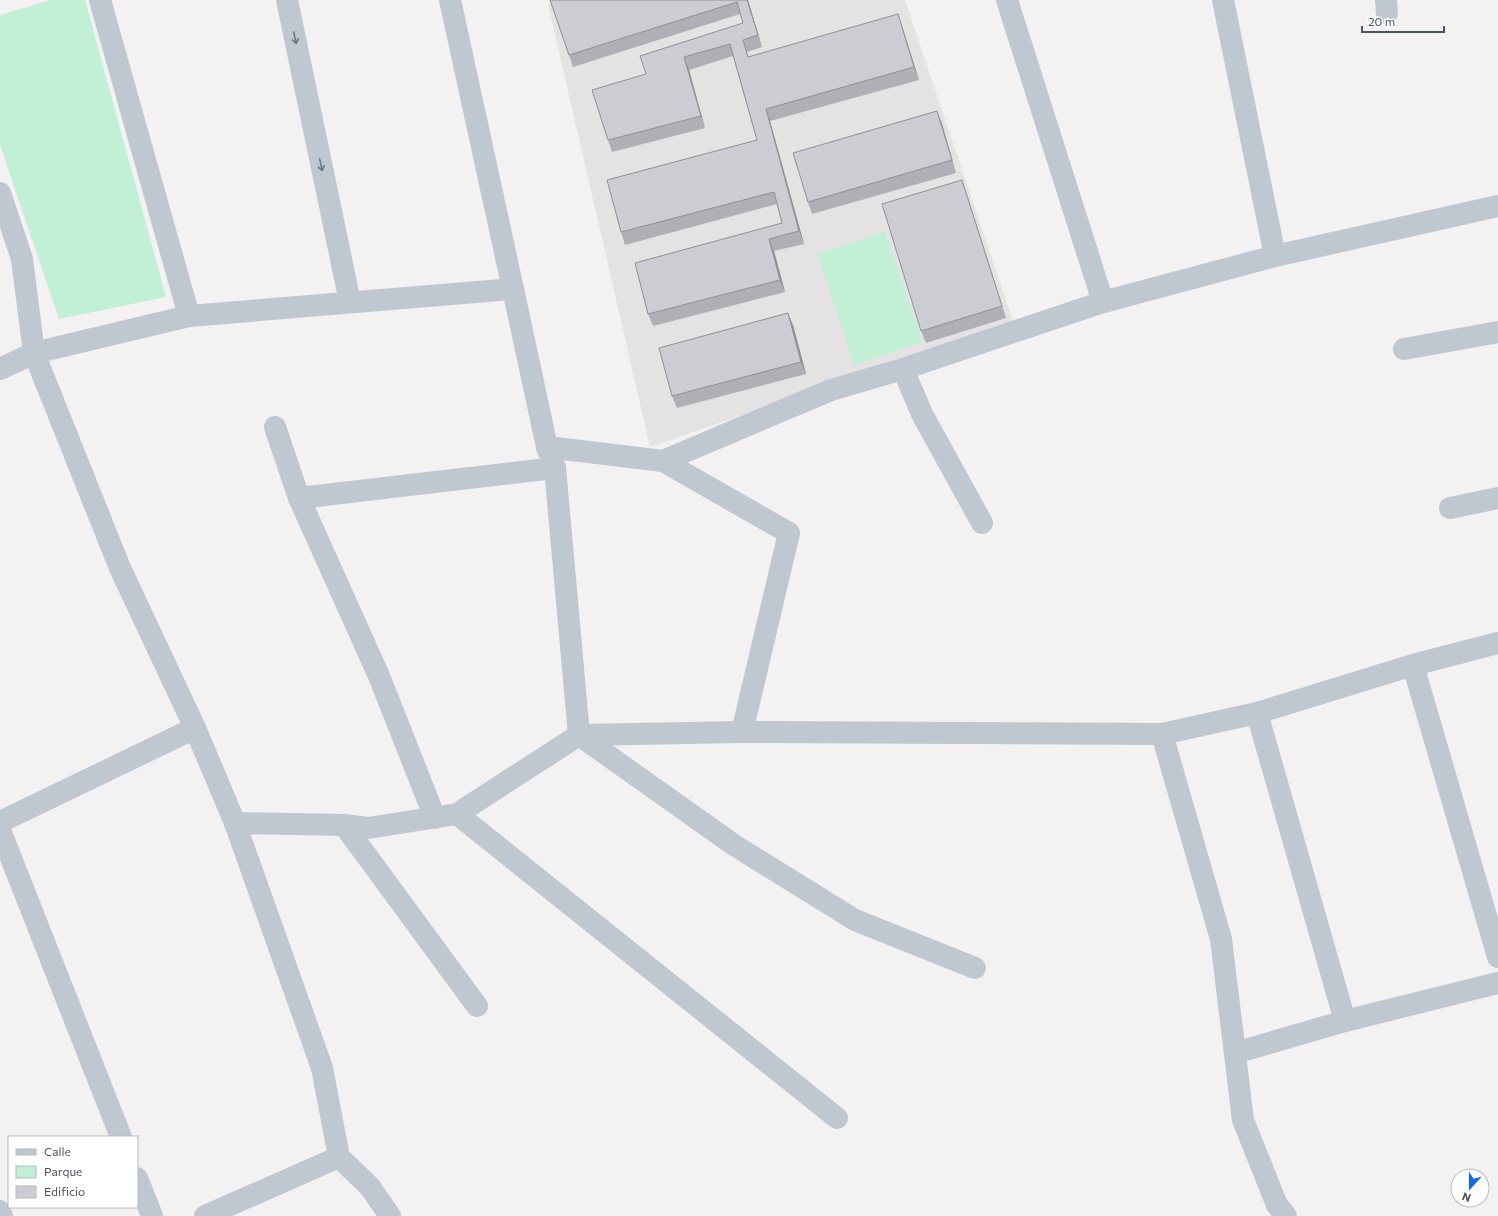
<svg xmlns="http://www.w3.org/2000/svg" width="1498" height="1216" font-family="Commissioner,sans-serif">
  <rect width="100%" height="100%" fill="#f3f1f1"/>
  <path fill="#e4e2e3" d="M562,0H905L1013,321L650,447L548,4Z"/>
  <g fill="#c1f0d6">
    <path d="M51,0H85L166,297L59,319L0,145V15Z"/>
    <path d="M885,231L922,342L854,365L817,254Z"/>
  </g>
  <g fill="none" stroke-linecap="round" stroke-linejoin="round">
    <g stroke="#bfc7d0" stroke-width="22">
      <path d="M100,0L189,316"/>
      <path d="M287,0L350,302"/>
      <path d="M1007,0L1103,302"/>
      <path d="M1223,0L1275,256"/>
      <path d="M1386,0L1387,13"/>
      <path d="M0,193L22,259L34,353L120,568L195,728L235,823L322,1068L339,1157L370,1187L390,1216"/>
      <path d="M513,289L547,447L555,468L579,735L734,845L855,920L975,968"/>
      <path d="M1404,349L1498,332"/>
      <path d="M0,369L34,353L189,316L513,289L450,0"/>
      <path d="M903,369L922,414L982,523"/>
      <path d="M275,427L299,498L379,676L435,818"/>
      <path d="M547,447L663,461L789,533L742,732"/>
      <path d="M663,461L831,390L903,369L1103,302L1275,256L1498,206"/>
      <path d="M299,498L555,468"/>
      <path d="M1450,508L1498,498"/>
      <path d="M1413,665L1498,957"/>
      <path d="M1257,713L1345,1021"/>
      <path d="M1162,734L1221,939L1243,1120L1277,1205L1286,1216"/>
      <path d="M457,814L837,1118"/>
      <path d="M0,822L195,728"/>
      <path d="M235,823L344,825L368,828L457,814L579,735L742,732L1162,734L1257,713L1413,665L1498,643"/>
      <path d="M344,825L477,1006"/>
      <path d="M0,830L121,1137"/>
      <path d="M1235,1053L1345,1021L1498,983"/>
      <path d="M137,1178L152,1216"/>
      <path d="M0,1211L2,1216"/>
      <path d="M205,1216L339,1157"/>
    </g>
  </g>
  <g fill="#afb0b5">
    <path d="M550,0H748L762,47L747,52L748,57L902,26L919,80L770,121L804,244L774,251L785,292L653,326L648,314L782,223L777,204L625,245L621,232L757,140L733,56L689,70L705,128L612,152L608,140L646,74L743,23L740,14L573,67Z"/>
    <path d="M937,111L942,124L956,173L812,214L808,202Z"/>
    <path d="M962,180L966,192L1006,318L926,343L921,331Z"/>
    <path d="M793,325L806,374L677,408L672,396Z"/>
  </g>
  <g fill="#8e9094">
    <path d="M747,0H748L762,47L758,35Z"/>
    <path d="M898,14L902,26L919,80L914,67Z"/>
    <path d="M684,57L689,70L705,128L701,116Z"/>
    <path d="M766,109L770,121L804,244L799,231Z"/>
    <path d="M937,111L942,124L956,173L952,160Z"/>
    <path d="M962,180L966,192L1006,318L1002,306Z"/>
    <path d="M769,239L774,251L785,292L780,280Z"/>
    <path d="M788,313L793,325L806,374L801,362Z"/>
  </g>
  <g fill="#cbcdd3" stroke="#8e9094">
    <path d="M550,0H747L758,35L743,40L748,57L898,14L914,67L766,109L799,231L769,239L780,280L648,314L635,263L782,223L774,192L621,232L607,180L757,140L730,44L684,57L701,116L608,140L592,90L646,74L640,56L743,23L737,2L569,55Z"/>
    <path d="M937,111L952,160L808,202L793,153Z"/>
    <path d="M962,180L1002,306L921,331L882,204Z"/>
    <path d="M788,313L801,362L672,396L659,348Z"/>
  </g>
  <defs><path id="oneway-shaft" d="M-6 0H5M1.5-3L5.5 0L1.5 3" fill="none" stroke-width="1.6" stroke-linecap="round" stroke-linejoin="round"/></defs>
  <g stroke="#6c7681">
    <use href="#oneway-shaft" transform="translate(295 38) rotate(78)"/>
    <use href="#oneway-shaft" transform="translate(321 165) rotate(78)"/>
  </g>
  <rect x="8" y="1136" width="130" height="72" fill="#ffffff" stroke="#b6babf"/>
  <rect x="16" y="1149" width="20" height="6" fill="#bfc7d0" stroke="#b6babf"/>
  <text x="44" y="1156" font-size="12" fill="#49535f">Calle</text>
  <rect x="16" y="1166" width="20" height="12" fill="#c1f0d6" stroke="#b6babf"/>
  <text x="44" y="1176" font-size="12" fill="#49535f">Parque</text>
  <rect x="16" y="1186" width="20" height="12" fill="#cbcdd3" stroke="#b6babf"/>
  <text x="44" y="1196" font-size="12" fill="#49535f">Edificio</text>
  <g transform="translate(1470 1188) rotate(201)"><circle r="19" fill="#ffffff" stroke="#b6babf"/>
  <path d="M0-3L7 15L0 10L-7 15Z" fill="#1a67e4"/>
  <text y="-6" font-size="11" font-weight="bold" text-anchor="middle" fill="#49535f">N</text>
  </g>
  <path d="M1362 26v6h82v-6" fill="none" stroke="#49535f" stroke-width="2"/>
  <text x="1368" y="26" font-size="12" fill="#49535f" stroke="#ffffff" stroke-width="3" paint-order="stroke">20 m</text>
</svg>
